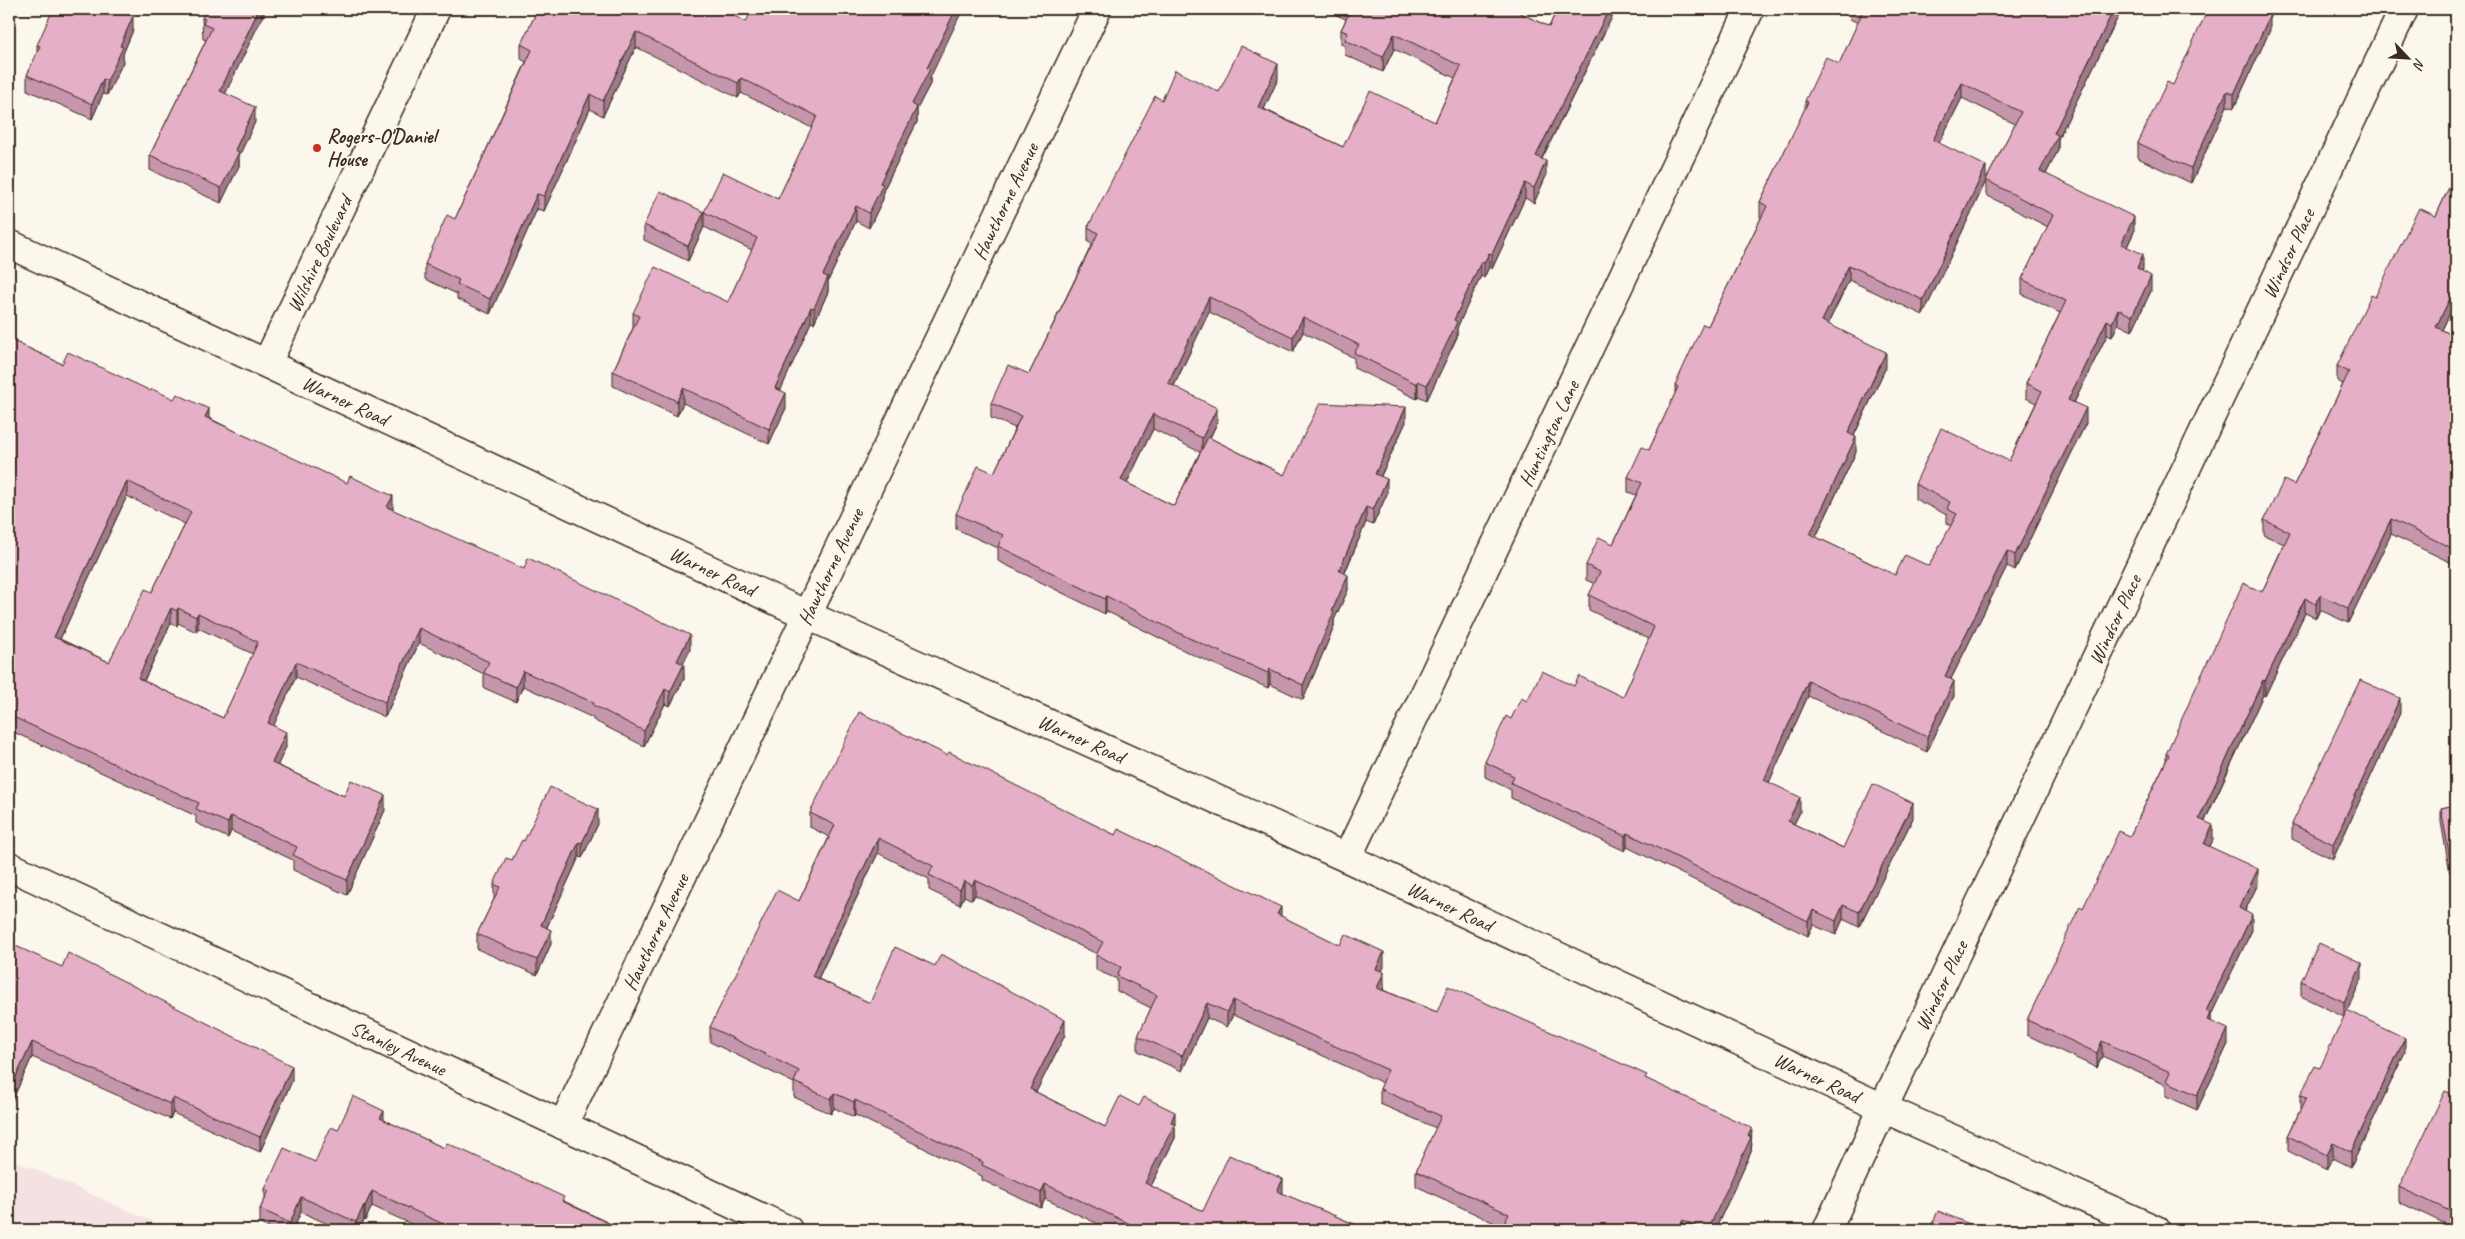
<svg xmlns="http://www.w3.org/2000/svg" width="2465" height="1239" font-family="Caveat,sans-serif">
  <rect width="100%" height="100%" fill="#fbf7ec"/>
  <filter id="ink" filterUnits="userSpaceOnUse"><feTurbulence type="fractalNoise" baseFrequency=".02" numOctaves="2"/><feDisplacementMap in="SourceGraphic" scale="10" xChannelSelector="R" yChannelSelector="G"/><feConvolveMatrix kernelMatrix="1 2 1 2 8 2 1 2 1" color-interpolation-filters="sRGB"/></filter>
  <g filter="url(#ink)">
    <path fill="#f4e1e1" d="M9,1158L172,1230H9Z"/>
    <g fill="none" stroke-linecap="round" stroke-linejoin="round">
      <g stroke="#3b2a1e" stroke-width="31">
        <g id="minor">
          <path id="s1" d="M9,244L807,615L1347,858L1883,1108L2156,1230"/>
          <path id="s2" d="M267,363L436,9"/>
          <path id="s3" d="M1347,858L1750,9"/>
          <path id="s4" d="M9,866L788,1230"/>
          <path id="s5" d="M563,1125L1097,9"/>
          <path id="s6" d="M1827,1230L1883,1108L2404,9"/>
        </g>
      </g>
      <use href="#minor" stroke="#fbf7ec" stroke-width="28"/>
    </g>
    <g fill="#c596ac" stroke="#3b2a1e" fill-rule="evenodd">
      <path d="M207,9H266L225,93L255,122L239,156V166L221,203L150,170V155L206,40L203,39L202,18Z"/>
      <path d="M538,9L746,22L930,78V84L917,109V122L883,191V199L869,228L856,221L828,281V292L814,323L811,322L780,391L786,408L769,444L683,403L677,416L613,386V371L633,328V313L728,302L752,250L704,227L688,261L644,240V225L704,212L778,199L812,128L741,93L738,98L636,47L603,116L590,109L544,211L537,209L490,314L457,299V294L425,279V264L455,219L526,62L521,59V44Z"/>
      <path d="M1322,9H1512L1549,27L1557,9H1616L1542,159L1546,176L1534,203L1525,198L1492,269L1489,267L1484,278L1481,276L1457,328V337L1427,400L1418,396L1417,399L1354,368V358L1303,332L1293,352L1209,312L1174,386L1217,423L1210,438L1284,475L1406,422L1381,476L1387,494L1373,525L1366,522L1345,573L1348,590L1334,620V627L1303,700L1270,684L1268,688L1189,653L1106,611L1105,614L998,561V548L956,529V514L994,473L1015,428L991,418V403L1029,374L1092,244L1088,242V227L1162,100L1219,92L1278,79L1264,109L1343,147L1435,122L1455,78L1394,49L1383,72L1345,55V46L1341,44V30L1346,19ZM1153,429L1200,452L1174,506L1127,483Z"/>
      <path d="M1850,9H2122L2058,139V150L2046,174L2134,232L2127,247L2143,269L2142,271L2151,291L2132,331L2118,324L2112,337L2107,335L2074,403L2086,423L2015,570L2007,566L1951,679L1954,696L1927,752L1808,696L1769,782L1800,812L1794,824L1843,848L1913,818L1859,927L1843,919L1836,935L1813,925L1808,936L1627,847L1625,851L1511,798V790L1485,777V762L1511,719L1527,701L1574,686L1623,697L1649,639L1589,610V595L1595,584L1586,580V565L1613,544L1636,495L1628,492V477L1649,450L1675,394V385L1708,326L1761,218L1760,217V202L1805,109V101L1839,64L1858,23L1850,19ZM1962,98L2015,124L1986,180V195L2048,227L2022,279V294L2060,313L2026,383V398L2036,403L2009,461L1915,484V499L1947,515V524L1951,526L1929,566L1895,575L1816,537L1856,452L1854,436L1886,367L1828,324L1849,280L1923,315L1986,181L1939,143Z"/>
      <path d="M133,30L123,54V62L107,95L103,94L92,119L27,90V75L37,54V45Z"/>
      <path d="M2270,30L2234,108L2227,106L2191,183L2138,158V143L2173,85Z"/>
      <path d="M2456,137V164L2452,162V147Z"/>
      <path d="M2456,172V301L2442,330L2456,337V565L2391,534L2348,623L2320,610L2316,618L2305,613L2265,696L2263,695L2205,821L2213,840L2210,846L2258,884L2245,911L2252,930L2211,1015V1021L2228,1044L2197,1110L2166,1096V1085L2102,1056L2097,1068L2027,1035V1020L2083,908L2130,836L2166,761V754L2262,592L2284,544L2264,535V520L2294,485L2343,384L2337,381V366L2375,297L2436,216Z"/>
      <path d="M9,339L62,364L209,418L393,510L690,650L683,664L684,679L670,706L665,704L644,746L593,720V718L523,686L516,702L484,688V674L419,643L385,717L296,677L273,726L286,747L277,765L344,796L385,810L347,895L293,870V860L231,831L228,838L196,823V816L9,730ZM127,496L185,524L152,592L109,662L60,639ZM171,623L177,626L178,623L196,632L198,628L253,654L223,718L144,681Z"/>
      <path d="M2400,713L2333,859L2292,839V824Z"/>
      <path d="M947,755L1115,835L1384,967L1382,971L1384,987L1383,990L1437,1012L1647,1079L1752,1143L1751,1152L1715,1230H1501L1503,1227L1416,1186V1171L1436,1128L1380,1104V1089L1383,1083L1233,1015L1227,1027L1207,1018L1182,1071L1138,1051V1036L1151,1008L1117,991V979L1096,970V955L1097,954L975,895L972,900L964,896L960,905L929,890V879L878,853L818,979L870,1003L1065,1035L1036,1092L1105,1127H1175V1138L1151,1186L1203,1211L1283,1194L1368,1230H1111L1045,1199L1041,1208L982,1180V1176L855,1115L854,1117L834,1108L831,1114L794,1097V1083L710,1042V1027L799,901L829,837L810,827V813Z"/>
      <path d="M2456,805V872L2450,873L2441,822V808Z"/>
      <path d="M598,824L582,858L579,857L547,927L551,944L537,975L477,949V934L494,899V884L512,860L524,841Z"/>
      <path d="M9,943L292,1081L260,1152L173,1113L170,1119L32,1057L11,1103L9,1102Z"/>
      <path d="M2362,978L2344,1017L2301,996V981Z"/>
      <path d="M2405,1052L2351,1167L2333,1158L2327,1170L2288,1151V1136L2300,1110V1096L2320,1068Z"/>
      <path d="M2456,1091V1229L2399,1202V1187Z"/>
      <path d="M384,1120L444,1148L564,1201L623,1230H424L372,1206L365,1221L364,1220L359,1230H341L301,1212L293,1230H274L260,1224V1209L265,1198V1189L315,1162L338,1130Z"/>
    </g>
    <g fill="#a07a8c" stroke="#3b2a1e">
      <path d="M259,9H266L220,105V91Z"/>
      <path d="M956,9H963L930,78V84L917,109V122L883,191V199L869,228V213L880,183L927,68Z"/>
      <path d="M1609,9H1616L1536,170V156Z"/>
      <path d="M2114,9H2122L2058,139V150L2040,186V171L2054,133Z"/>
      <path d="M2270,15V30L2234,108V94Z"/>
      <path d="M133,16V30L123,54V62L107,95V81L120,46Z"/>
      <path d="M636,32V47L603,116V101Z"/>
      <path d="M1394,34V49L1383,72V57Z"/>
      <path d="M1278,64V79L1258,122V107Z"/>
      <path d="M741,78V93L738,98V83Z"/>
      <path d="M103,79V94L92,119V104Z"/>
      <path d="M1962,83V98L1933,155V140Z"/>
      <path d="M2227,91V106L2191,183V168Z"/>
      <path d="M590,94V109L544,211V196Z"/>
      <path d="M255,107V122L239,156V166L221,203V188L235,150Z"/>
      <path d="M1546,161V176L1534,203V188Z"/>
      <path d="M1986,166V181L1923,315V300Z"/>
      <path d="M1525,183V198L1492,269V254Z"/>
      <path d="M537,194V209L490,314V299Z"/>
      <path d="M856,206V221L828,281V292L814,323V308L823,275Z"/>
      <path d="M704,212V227L688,261V246Z"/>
      <path d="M2134,217V232L2121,259V244Z"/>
      <path d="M1489,253V267L1484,278V263Z"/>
      <path d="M2143,254V269L2137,283V268Z"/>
      <path d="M1481,262V276L1457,328V337L1427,400V385L1454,320Z"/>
      <path d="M1849,265V280L1822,336V321Z"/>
      <path d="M2151,276V291L2132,331V316Z"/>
      <path d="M2456,286V301L2436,342V327Z"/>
      <path d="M1209,297V312L1168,398V383Z"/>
      <path d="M811,307V322L775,403V388Z"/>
      <path d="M2118,309V324L2112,337V323Z"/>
      <path d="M1303,317V332L1293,352V337Z"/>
      <path d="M2107,320V335L2068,415V400Z"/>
      <path d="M1886,352V367L1848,448V433Z"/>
      <path d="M1418,381V396L1417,399V384Z"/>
      <path d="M683,388V403L677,416V401Z"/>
      <path d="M786,393V408L769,444V429Z"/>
      <path d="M1406,407V422L1375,488V474Z"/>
      <path d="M1217,408V423L1202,453V438Z"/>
      <path d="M2086,408V423L2015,570V555Z"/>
      <path d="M209,409V424L205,417Z"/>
      <path d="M1153,414V429L1121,495V480Z"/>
      <path d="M1856,437V452L1810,549V534Z"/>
      <path d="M1387,479V494L1373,525V510Z"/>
      <path d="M127,481V496L54,652V637Z"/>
      <path d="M393,496V511L387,507Z"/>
      <path d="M1366,507V522L1339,586V571Z"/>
      <path d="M2391,519V534L2348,623V608Z"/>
      <path d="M2007,551V566L1945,691V676Z"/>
      <path d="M1348,575V590L1334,620V627L1303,700V685L1332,611Z"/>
      <path d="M2320,595V610L2316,618V604Z"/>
      <path d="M1106,596V611L1105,614V599Z"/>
      <path d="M2305,598V613L2265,696V681Z"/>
      <path d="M171,608V623L138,693V678Z"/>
      <path d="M178,608V623L177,626V611Z"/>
      <path d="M198,613V628L196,632V617Z"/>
      <path d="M419,628V643L385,717V702Z"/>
      <path d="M690,635V650L677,676V661Z"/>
      <path d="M296,662V677L268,738V723Z"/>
      <path d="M684,664V679L670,706V692Z"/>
      <path d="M1270,669V684L1268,688V673Z"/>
      <path d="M523,671V686L516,702V687Z"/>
      <path d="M2263,680V695L2199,833V819Z"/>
      <path d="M1808,681V696L1764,794V780Z"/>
      <path d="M1954,681V696L1927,752V737Z"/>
      <path d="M665,689V704L644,746V731Z"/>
      <path d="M2400,698V713L2333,859V844Z"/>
      <path d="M286,732V747L272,778V763Z"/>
      <path d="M385,795V810L347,895V880Z"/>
      <path d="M1800,797V812L1788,836V821Z"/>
      <path d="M1913,803V818L1859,927V912Z"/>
      <path d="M598,809V824L582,858V843Z"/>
      <path d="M231,816V831L228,838V823Z"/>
      <path d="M2213,825V840L2204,858V844Z"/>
      <path d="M1627,833V847L1625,851V836Z"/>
      <path d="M878,838V853L812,991V976Z"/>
      <path d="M579,842V857L541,940V925Z"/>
      <path d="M2258,869V884L2239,923V908Z"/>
      <path d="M975,880V895L972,900V885Z"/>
      <path d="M964,881V896L960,905V890Z"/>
      <path d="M1843,905V919L1836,935V921Z"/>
      <path d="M1281,907V922L1277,914Z"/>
      <path d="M1813,910V925L1808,936V921Z"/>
      <path d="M2252,915V930L2211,1015V1028L2206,1011Z"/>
      <path d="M551,930V944L537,975V960Z"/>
      <path d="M1384,952V967L1376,983V969Z"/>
      <path d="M2362,963V978L2344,1017V1002Z"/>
      <path d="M1384,972V987L1377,1002V988Z"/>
      <path d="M1233,1000V1015L1227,1027V1012Z"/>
      <path d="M1207,1003V1018L1182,1071V1056Z"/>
      <path d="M1065,1020V1035L1030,1104V1089Z"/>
      <path d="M2228,1029V1044L2197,1110V1095Z"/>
      <path d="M2405,1038V1052L2351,1167V1152Z"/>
      <path d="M2102,1041V1056L2097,1068V1053Z"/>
      <path d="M32,1042V1057L11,1103V1088Z"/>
      <path d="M292,1066V1081L260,1152V1137Z"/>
      <path d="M834,1093V1108L831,1114V1099Z"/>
      <path d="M173,1098V1113L170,1119V1104Z"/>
      <path d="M855,1100V1115L854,1117V1102Z"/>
      <path d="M384,1111V1126L380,1118Z"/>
      <path d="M1175,1112V1138L1145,1198V1183Z"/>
      <path d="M1752,1128L1751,1152L1715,1230H1708Z"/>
      <path d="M2333,1143V1158L2327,1170V1155Z"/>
      <path d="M1283,1179V1194L1277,1191Z"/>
      <path d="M1045,1184V1199L1041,1208V1193Z"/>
      <path d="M372,1191V1206L365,1221V1206Z"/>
      <path d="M301,1197V1212L293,1230H290V1223Z"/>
      <path d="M364,1205V1220L359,1230H356V1222Z"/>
      <path d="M1683,1220V1230H1678Z"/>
    </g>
    <g fill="#e5afc8" stroke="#3b2a1e" fill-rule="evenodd">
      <path d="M53,9H118L133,16L120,46L123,47L107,81L103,79L92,104L27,75L40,46L37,45Z"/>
      <path d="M207,9H259L220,91L255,107L235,150L239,152L221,188L150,155L212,28L203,24L205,19L202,18Z"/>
      <path d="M538,9H721L746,22L752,9H956L927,68L930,69L912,104L917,107L880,183L883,184L869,213L856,206L823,275L828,277L814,308L811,307L775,388L786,393L769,429L683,388L677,401L613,371L639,316L633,313L655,267L728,302L757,238L704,212L723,172L778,199L817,116L741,78L738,83L636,32L603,101L590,94L544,196L537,194L490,299L457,284L459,280L425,264L447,215L455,219L532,50L521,44Z"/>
      <path d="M1351,9H1512L1549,27L1557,9H1609L1536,156L1546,161L1534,188L1525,183L1492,254L1489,253L1484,263L1481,262L1454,320L1457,322L1427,385L1418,381L1417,384L1354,353L1359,345L1303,317L1293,337L1209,297L1168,383L1217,408L1202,438L1153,414L1121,480L1174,506L1208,437L1284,475L1320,403L1406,407L1375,474L1387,479L1373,510L1366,507L1339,571L1348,575L1332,611L1334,612L1303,685L1270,669L1268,673L1189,638L1106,596L1105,599L998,546L1003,535L956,514L978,466L994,473L1021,416L991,403L1008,365L1029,374L1098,233L1088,227L1155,96L1162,100L1175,70L1219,92L1241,46L1278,64L1258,107L1343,147L1370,91L1435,122L1461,66L1394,34L1383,57L1345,40L1348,33L1341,30Z"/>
      <path d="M1860,9H2114L2054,133L2058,135L2040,171L2134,217L2121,244L2143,254L2137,268L2151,276L2132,316L2118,309L2112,323L2107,320L2068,400L2086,408L2015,555L2007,551L1945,676L1954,681L1927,737L1808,681L1764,780L1800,797L1788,821L1843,848L1873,784L1913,803L1859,912L1843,905L1836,921L1813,910L1808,921L1627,833L1625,836L1511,783L1514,776L1485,762L1506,716L1511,719L1521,698L1527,701L1542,671L1574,686L1579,676L1623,697L1654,627L1589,595L1600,572L1586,565L1599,537L1613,544L1642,483L1628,477L1642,447L1649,450L1678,387L1675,385L1703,324L1708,326L1767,206L1760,202L1808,102L1805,101L1826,57L1839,64L1863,11ZM1962,83L2021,112L1986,180L2053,215L2022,279L2066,301L2026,383L2042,391L2009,461L1941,428L1915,484L1950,502L1947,509L1957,514L1929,566L1905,555L1895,575L1810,534L1856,437L1848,433L1886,352L1822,321L1849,265L1923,300L1986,166L1933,140Z"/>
      <path d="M2208,9H2258L2270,15L2234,94L2227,91L2191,168L2138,143L2167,82L2173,85Z"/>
      <path d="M2456,137V149L2452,147Z"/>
      <path d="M2456,172V286L2436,327L2456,337V550L2391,519L2348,608L2320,595L2316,604L2305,598L2265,681L2263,680L2199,819L2213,825L2204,844L2258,869L2239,908L2252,915L2206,1011L2211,1013L2208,1020L2228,1029L2197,1095L2166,1081L2170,1072L2102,1041L2097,1053L2027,1020L2080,906L2083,908L2119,831L2130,836L2169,755L2166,754L2243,583L2262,592L2290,532L2264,520L2284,480L2294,485L2349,372L2337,366L2371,295L2375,297L2419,208L2436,216Z"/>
      <path d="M660,191L704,212L688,246L644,225Z"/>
      <path d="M9,339L62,364L68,352L151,391L152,389L174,399L177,394L209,409L205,417L347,483L350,476L393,496L387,507L524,569L528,558L690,635L677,661L684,664L670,692L665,689L644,731L593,705L594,703L523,671L516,687L484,673L489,662L419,628L385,702L296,662L268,723L286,732L272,763L344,796L351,780L385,795L347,880L293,855L297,847L231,816L228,823L196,809L199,803L9,715ZM127,481L191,512L152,592L145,589L109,662L54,637ZM171,608L177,611L178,608L196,617L198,613L258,642L223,718L138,678Z"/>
      <path d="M2360,680L2400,698L2333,844L2292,824Z"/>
      <path d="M859,712L947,755L949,752L1115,835L1118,829L1281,907L1277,914L1340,945L1345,934L1384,952L1376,969L1384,972L1377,988L1437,1012L1448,986L1647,1075L1645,1078L1752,1128L1748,1136L1751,1137L1708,1230H1705L1683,1220L1678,1230H1544L1540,1228L1539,1230H1501L1509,1214L1416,1171L1441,1116L1380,1089L1388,1070L1233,1000L1227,1012L1207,1003L1182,1056L1138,1036L1157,995L1117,976L1121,967L1096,955L1103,942L975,880L972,885L964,881L960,890L929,875L933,866L878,838L812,976L870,1003L895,947L935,966L941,954L1065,1020L1030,1089L1105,1127L1120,1096L1139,1106L1144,1097L1175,1112L1171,1122L1175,1123L1145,1183L1203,1211L1229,1155L1283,1179L1277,1191L1368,1230H1143L1045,1184L1041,1193L982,1165L983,1162L855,1100L854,1102L834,1093L831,1099L794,1082L799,1071L710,1027L777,890L799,901L835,825L810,813Z"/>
      <path d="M550,787L598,809L582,843L579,842L541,925L551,930L537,960L477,934L500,887L494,884L506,858L512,860L522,840L524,841Z"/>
      <path d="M2456,805V857L2450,858L2441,808Z"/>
      <path d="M9,943L62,967L68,953L292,1066L260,1137L173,1098L170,1104L32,1042L11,1088L9,1087Z"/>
      <path d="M2319,943L2362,963L2344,1002L2301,981Z"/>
      <path d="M2347,1010L2405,1038L2351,1152L2333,1143L2327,1155L2288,1136L2306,1098L2300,1096L2315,1066L2320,1068Z"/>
      <path d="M2445,1091L2454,1095L2456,1091V1214L2399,1187Z"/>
      <path d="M353,1096L384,1111L380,1118L444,1148L447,1143L564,1197L562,1201L623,1230H456L372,1191L365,1206L364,1205L356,1222L301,1197L290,1223L260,1209L269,1191L265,1189L284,1148L315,1162L331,1127L338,1130Z"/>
      <path d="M1938,1211L1984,1230H1929Z"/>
    </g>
  </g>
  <circle fill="#c8321e" stroke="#fbf7ec" stroke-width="2" cx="317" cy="148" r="5"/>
  <g text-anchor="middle" stroke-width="4" stroke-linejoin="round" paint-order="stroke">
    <g font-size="20" font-weight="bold" fill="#3b2a1e" stroke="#fbf7ec" text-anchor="start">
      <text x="327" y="143">Rogers-O'Daniel<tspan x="327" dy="23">House</tspan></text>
    </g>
    <g font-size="20" fill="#3b2a1e" stroke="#fbf7ec">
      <text dy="7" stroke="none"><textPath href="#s5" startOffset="1024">Hawthorne Avenue</textPath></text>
      <text dy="7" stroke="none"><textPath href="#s6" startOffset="1080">Windsor Place</textPath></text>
      <text dy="7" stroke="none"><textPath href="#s2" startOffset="121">Wilshire Boulevard</textPath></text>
      <text dy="7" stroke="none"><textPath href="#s1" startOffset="371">Warner Road</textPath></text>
      <text dy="7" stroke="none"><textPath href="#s3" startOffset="470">Huntington Lane</textPath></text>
      <text dy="7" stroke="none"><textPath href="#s5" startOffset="619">Hawthorne Avenue</textPath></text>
      <text dy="7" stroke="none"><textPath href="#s1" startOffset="776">Warner Road</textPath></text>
      <text dy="7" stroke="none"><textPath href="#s6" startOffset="675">Windsor Place</textPath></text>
      <text dy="7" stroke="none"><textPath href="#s1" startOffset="1181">Warner Road</textPath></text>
      <text dy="7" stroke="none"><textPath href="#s1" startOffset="1586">Warner Road</textPath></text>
      <text dy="7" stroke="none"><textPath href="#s5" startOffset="214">Hawthorne Avenue</textPath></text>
      <text dy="7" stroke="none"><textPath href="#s6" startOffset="270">Windsor Place</textPath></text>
      <text dy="7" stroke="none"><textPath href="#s4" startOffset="430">Stanley Avenue</textPath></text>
      <text dy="7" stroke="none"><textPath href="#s1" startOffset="1991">Warner Road</textPath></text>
    </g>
  </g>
  <rect width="2465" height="1239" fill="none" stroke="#fbf7ec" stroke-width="30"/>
  <rect x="15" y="15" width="2435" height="1209" fill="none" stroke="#3b2a1e" stroke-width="2" filter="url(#ink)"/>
  <g transform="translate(2408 58) rotate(115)" stroke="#fbf7ec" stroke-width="4" paint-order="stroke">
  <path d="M0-4L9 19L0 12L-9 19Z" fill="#3b2a1e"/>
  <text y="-8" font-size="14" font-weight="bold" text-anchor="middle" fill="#3b2a1e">N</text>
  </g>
</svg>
